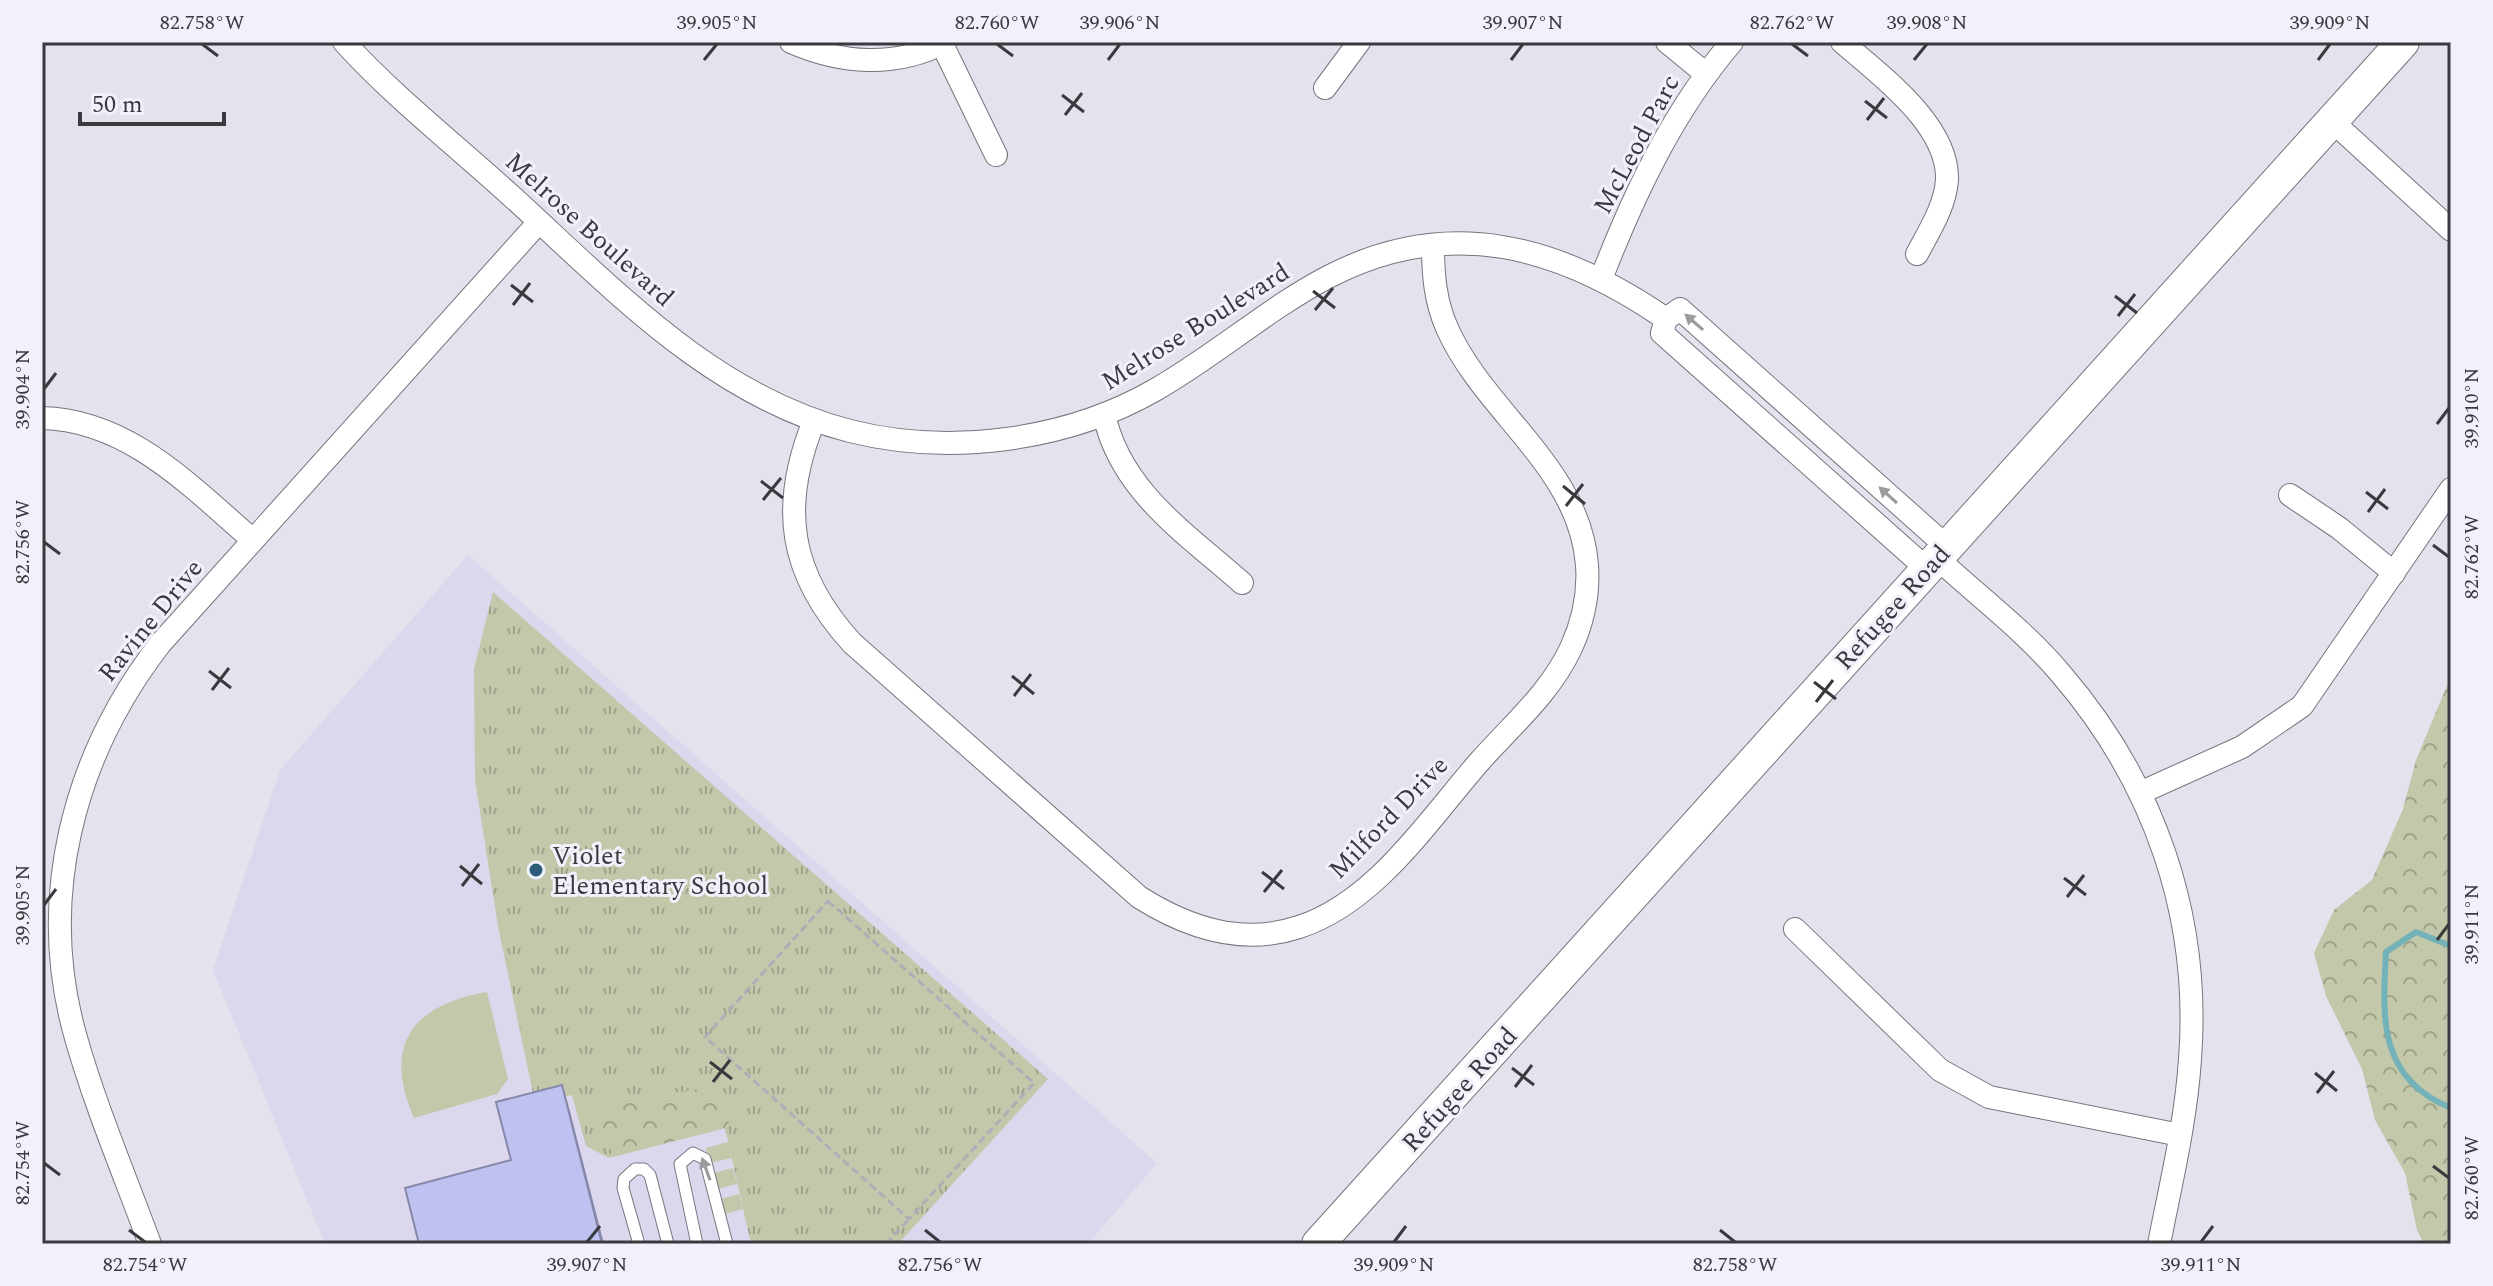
<svg xmlns="http://www.w3.org/2000/svg" width="2493" height="1286" font-family="Spectral,serif">
  <defs>
    <pattern id="grass-tufts" width="24" height="20" patternUnits="userSpaceOnUse" patternTransform="scale(2)"><rect width="24" height="20" fill="#c2c8a9"/><path d="M3 7l-1-3M5 7V3M7 7l1-3M15 17l-1-3M17 17v-4M19 17l1-3" fill="none" stroke="#9fa38b"/></pattern>
    <pattern id="forest-crowns" width="20" height="18" patternUnits="userSpaceOnUse" patternTransform="scale(2)"><rect width="20" height="18" fill="#c2c8a9"/><path d="M2 6a3 3 0 1 1 6 0M12 15a3 3 0 1 1 6 0" fill="none" stroke="#9fa38b"/></pattern>
  </defs>
  <rect width="100%" height="100%" fill="#e2e3ed"/>
  <path fill="#dcd7ec" d="M468,555L1157,1163L1088,1244H325L213,970L280,770Z"/>
  <path fill="url(#grass-tufts)" d="M493,592L1048,1079L898,1244H751L725,1128L609,1158L586,1146L572,1095L535,1103L498,926L475,780L474,669Z"/>
  <g fill="url(#forest-crowns)">
    <path d="M2451,676V1244H2424L2417,1230L2405,1173L2375,1120L2362,1069L2326,996L2314,953L2334,910L2372,880L2403,809L2416,760Z"/>
    <path d="M716,1086L724,1089L730,1120L725,1128L615,1156L598,1132L599,1097L628,1100Z"/>
  </g>
  <g fill="#c2c8a9">
    <path d="M487,992L508,1079L497,1094L414,1118C382,1045 412,1005 487,992Z"/>
    <path d="M728,1142L732,1158L710,1163L706,1148Z"/>
    <path d="M733,1168L737,1184L717,1189L713,1173Z"/>
    <path d="M739,1194L743,1209L725,1214L721,1199Z"/>
  </g>
  <g fill="none" stroke-linecap="round" stroke-linejoin="round">
    <g stroke="#74b2b9" stroke-width="6">
      <path d="M2451,808V814"/>
      <path d="M2451,946L2416,932L2386,952C2382,1019 2379,1079 2451,1108"/>
    </g>
    <g stroke="#74757e" stroke-width="13">
      <g id="lane">
        <path d="M639,1244L623,1188L624,1179L635,1169H644L650,1175L668,1244"/>
        <path d="M697,1244L680,1164L693,1153L705,1159L727,1244"/>
      </g>
    </g>
    <g stroke="#74757e" stroke-width="24">
      <g id="street">
        <path d="M344,42C394,97 453,143 508,193C612,287 710,395 850,431C949,456 1066,441 1155,390C1215,356 1267,309 1328,277C1449,214 1560,246 1666,319"/>
        <path d="M791,42C841,64 896,68 945,42"/>
        <path d="M1667,42L1706,74"/>
        <path d="M1842,42C1880,75 1949,125 1947,180C1945,207 1929,231 1917,254"/>
        <path d="M942,44L996,155"/>
        <path d="M1325,88L1359,42"/>
        <path d="M2332,121L2451,230"/>
        <path d="M1601,279C1634,194 1673,111 1732,42"/>
        <path d="M1104,414C1120,491 1187,534 1242,583"/>
        <path d="M42,418C129,420 191,487 253,540"/>
        <path d="M814,421C779,507 789,574 852,643L1139,897C1188,928 1242,946 1299,927C1376,902 1429,819 1480,761C1513,724 1550,693 1571,648C1583,622 1589,593 1587,565C1580,468 1484,412 1447,328C1435,301 1433,274 1433,245"/>
        <path d="M2290,495L2339,528L2394,573"/>
        <path d="M1937,558C1978,596 2025,631 2061,674C2154,782 2201,916 2190,1059C2186,1121 2171,1183 2159,1244"/>
        <path d="M1927,569L1662,333L1666,319L1680,309L1946,546"/>
        <path d="M2142,792L2242,747L2302,706L2451,489"/>
        <path d="M1795,929L1940,1070L1989,1097L2180,1135"/>
        <path d="M150,1244C125,1176 96,1108 76,1038C36,899 73,757 160,644L539,222"/>
      </g>
    </g>
    <g stroke="#74757e" stroke-width="34">
      <path id="secondary" d="M1318,1244L2403,42"/>
    </g>
    <g stroke="#aeaeb7" stroke-width="3" stroke-dasharray="8 4" stroke-linecap="butt">
      <path d="M828,901L1034,1083L909,1219L705,1037Z"/>
      <path d="M886,1244L909,1219"/>
    </g>
    <use href="#lane" stroke="#fff" stroke-width="11"/>
    <use href="#street" stroke="#fff" stroke-width="22"/>
    <use href="#secondary" stroke="#fff" stroke-width="32"/>
  </g>
  <path fill="#8688a9" d="M562,1085L568,1104L604,1244H602Z"/>
  <path fill="#bfc2f1" stroke="#8688a9" stroke-width="2" d="M562,1085L602,1244H419L405,1188L511,1160L496,1102Z"/>
  <defs><path id="oneway-solid" d="M-6-.8H1V-3.2L6.5 0L1 3.2V.8H-6Z" transform="scale(2)"/></defs>
  <g fill="#9c9c9e">
    <use href="#oneway-solid" transform="translate(1694 322) rotate(-139)"/>
    <use href="#oneway-solid" transform="translate(1888 495) rotate(-138)"/>
    <use href="#oneway-solid" transform="translate(706 1169) rotate(-110)"/>
  </g>
  <path fill="none" stroke="#3a3a3e" stroke-width="3" d="M202,44L218,56M997,44L1013,56M1792,44L1808,56M704,60L717,44M1108,60L1120,44M1511,60L1523,44M1914,60L1927,44M2318,60L2330,44M1062,95L1084,112M1865,101L1887,118M1065,115L1082,93M1867,120L1884,98M511,285L533,302M1313,291L1335,308M2115,296L2137,313M513,305L530,283M1315,310L1333,288M2118,316L2135,294M44,389L56,373M2437,424L2449,408M761,481L783,498M1563,486L1585,504M2366,492L2388,509M763,500L781,478M1566,506L1583,484M2368,512L2385,489M44,542L60,554M2433,545L2449,557M209,671L231,688M1012,676L1034,694M1814,682L1836,699M212,690L229,668M1014,696L1031,674M1816,702L1833,680M460,866L482,884M1262,872L1284,889M2064,878L2086,895M462,886L479,864M1264,892L1282,870M2067,897L2084,875M44,905L56,889M2437,940L2449,924M710,1062L732,1079M1512,1068L1534,1085M2315,1073L2337,1091M713,1082L730,1060M1515,1087L1532,1065M2317,1093L2334,1071M44,1163L60,1175M2433,1166L2449,1178M129,1230L145,1242M925,1230L940,1242M1720,1230L1735,1242M587,1242L600,1226M1394,1242L1406,1226M2201,1242L2213,1226"/>
  <circle fill="#2e5d7c" stroke="#f0f1fb" stroke-width="3" cx="536" cy="870" r="8"/>
  <g text-anchor="middle" stroke-width="6" stroke-linejoin="round" paint-order="stroke">
    <g font-size="26" fill="#3a3a3e" stroke="#f0f1fb">
      <text transform="translate(1636 144) rotate(-62)" y="9">McLeod Parc</text>
      <text transform="translate(590 229) rotate(42)" y="9">Melrose Boulevard</text>
      <text transform="translate(1195 326) rotate(-32)" y="9">Melrose Boulevard</text>
      <text transform="translate(1892 607) rotate(-48)" y="9">Refugee Road</text>
      <text transform="translate(150 620) rotate(-51)" y="9">Ravine Drive</text>
      <text transform="translate(1388 817) rotate(-46)" y="9">Milford Drive</text>
      <text transform="translate(1459 1089) rotate(-48)" y="9">Refugee Road</text>
    </g>
    <g font-size="26" fill="#3a3a3e" stroke="#f0f1fb" text-anchor="start">
      <text x="552" y="864">Violet<tspan x="552" dy="30">Elementary School</tspan></text>
    </g>
  </g>
  <rect width="2493" height="1286" fill="none" stroke="#f0f1fb" stroke-width="88"/>
  <path d="M80 112v12h144v-12" fill="none" stroke="#3a3a3e" stroke-width="4"/>
  <text x="92" y="112" font-size="24" fill="#3a3a3e" stroke="#f0f1fb" stroke-width="6" paint-order="stroke">50 m</text>
  <rect x="44" y="44" width="2405" height="1198" fill="none" stroke="#3a3a3e" stroke-width="3"/>
  <g font-size="20" text-anchor="middle" fill="#3a3a3e">
    <text x="202" y="29">82.758°W</text>
    <text x="717" y="29">39.905°N</text>
    <text x="997" y="29">82.760°W</text>
    <text x="1120" y="29">39.906°N</text>
    <text x="1523" y="29">39.907°N</text>
    <text x="1792" y="29">82.762°W</text>
    <text x="1927" y="29">39.908°N</text>
    <text x="2330" y="29">39.909°N</text>
    <text transform="translate(22 389) rotate(-90)" y="7">39.904°N</text>
    <text transform="translate(2471 408) rotate(-90)" y="7">39.910°N</text>
    <text transform="translate(22 542) rotate(-90)" y="7">82.756°W</text>
    <text transform="translate(2471 557) rotate(-90)" y="7">82.762°W</text>
    <text transform="translate(22 905) rotate(-90)" y="7">39.905°N</text>
    <text transform="translate(2471 924) rotate(-90)" y="7">39.911°N</text>
    <text transform="translate(22 1163) rotate(-90)" y="7">82.754°W</text>
    <text transform="translate(2471 1178) rotate(-90)" y="7">82.760°W</text>
    <text x="145" y="1271">82.754°W</text>
    <text x="587" y="1271">39.907°N</text>
    <text x="940" y="1271">82.756°W</text>
    <text x="1394" y="1271">39.909°N</text>
    <text x="1735" y="1271">82.758°W</text>
    <text x="2201" y="1271">39.911°N</text>
  </g>
</svg>
